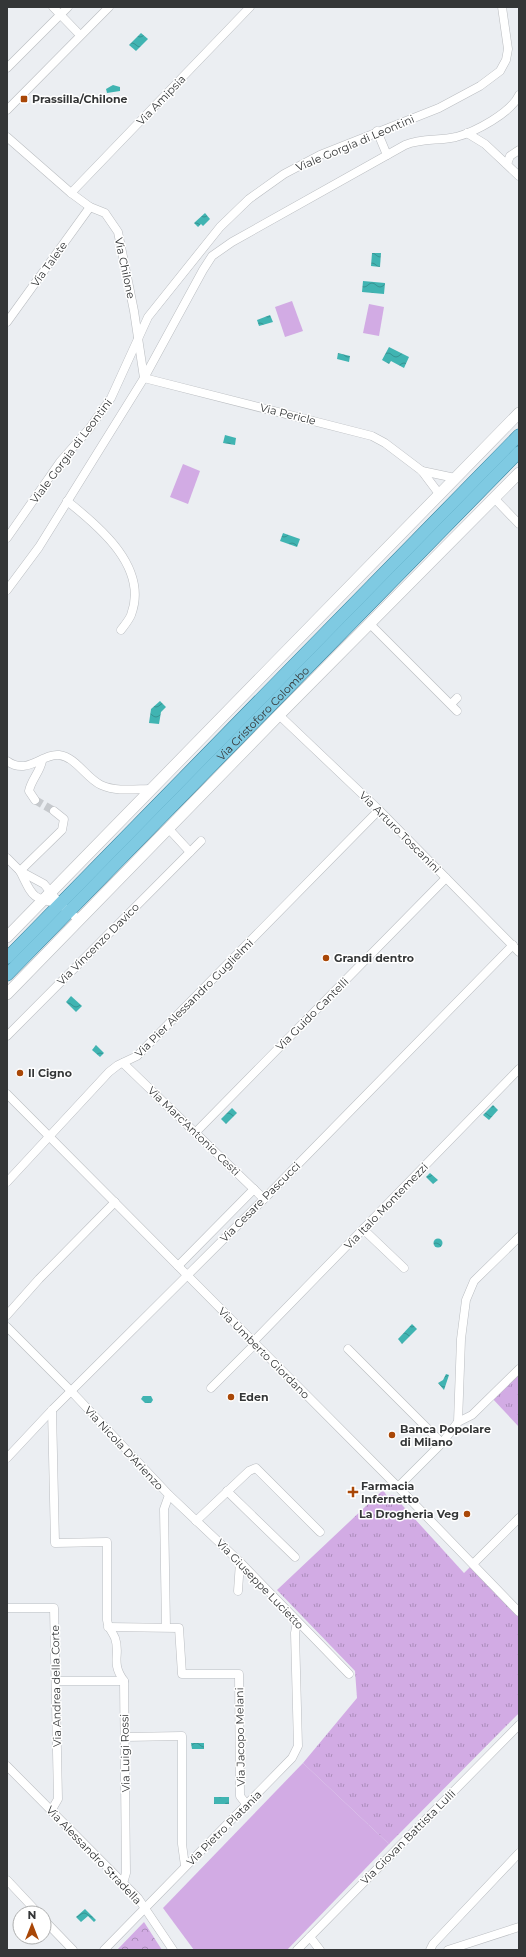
<svg xmlns="http://www.w3.org/2000/svg" width="526" height="1957" font-family="Montserrat,sans-serif">
  <defs>
    <pattern id="grass-tufts" width="24" height="20" patternUnits="userSpaceOnUse"><rect width="24" height="20" fill="#d2abe4"/><path d="M3 7l-1-3M5 7V3M7 7l1-3M15 17l-1-3M17 17v-4M19 17l1-3" fill="none" stroke="#ab8cba"/></pattern>
    <pattern id="park-crowns" width="20" height="18" patternUnits="userSpaceOnUse"><rect width="20" height="18" fill="#d2abe4"/><path d="M2 6a3 3 0 1 1 6 0M12 15a3 3 0 1 1 6 0" fill="none" stroke="#ab8cba"/></pattern>
    <pattern id="water-waves" width="16" height="10" patternUnits="userSpaceOnUse"><rect width="16" height="10" fill="#40b4b2"/><path d="M0 5q4-4 8 0t8 0" fill="none" stroke="#369392"/></pattern>
  </defs>
  <rect width="100%" height="100%" fill="#ebeef2"/>
  <g fill="url(#grass-tufts)">
    <path d="M519,1369V1427L491,1397Z"/>
    <path d="M383,1490L387,1496L393,1495L464,1573L473,1564L519,1612V1713L389,1844L303,1763L357,1698L355,1671L277,1590Z"/>
  </g>
  <path fill="url(#park-crowns)" d="M144,1922L162,1950H117Z"/>
  <g fill="#d2abe4">
    <path d="M292,301L303,331L285,337L275,307Z"/>
    <path d="M369,304L384,307L379,336L363,333Z"/>
    <path d="M183,464L200,471L188,504L170,497Z"/>
    <path d="M303,1763L389,1844L287,1950H194L163,1908Z"/>
  </g>
  <g fill="url(#water-waves)">
    <path d="M141,33L148,39L136,51L129,45Z"/>
    <path d="M113,85L120,87V91L107,93L106,89Z"/>
    <path d="M205,213L210,219L203,226L201,224L198,227L194,223Z"/>
    <path d="M372,253H381L380,267L371,266Z"/>
    <path d="M363,281L385,283L384,294L362,292Z"/>
    <path d="M270,315L273,322L259,326L257,320Z"/>
    <path d="M389,347L409,357L404,368L391,361L389,364L382,360Z"/>
    <path d="M338,353L350,356L349,362L337,359Z"/>
    <path d="M225,435L236,438L235,445L223,443Z"/>
    <path d="M283,533L300,539L297,547L280,541Z"/>
    <path d="M160,701L166,707L161,712L159,724L149,723L151,709Z"/>
    <path d="M71,996L82,1006L76,1012L66,1002Z"/>
    <path d="M96,1045L104,1053L100,1057L92,1050Z"/>
    <path d="M493,1105L498,1110L489,1120L483,1115Z"/>
    <path d="M232,1108L237,1113L226,1124L221,1119Z"/>
    <path d="M430,1173L438,1180L433,1184L426,1177Z"/>
    <circle cx="438" cy="1243" r="4.5"/>
    <path d="M412,1324L417,1329L402,1344L398,1339Z"/>
    <path d="M446,1374L449,1375L444,1390L438,1383L443,1380Z"/>
    <path d="M143,1396H151L153,1400L151,1403H145L141,1399Z"/>
    <path d="M191,1743H204V1749H192Z"/>
    <rect x="214" y="1797" width="15" height="7"/>
    <path d="M85,1909L96,1920L94,1922L88,1916L81,1922L76,1917Z"/>
  </g>
  <g fill="none" stroke-linecap="round" stroke-linejoin="round">
    <path stroke="#c6c9cd" stroke-width="8" stroke-dasharray="8 4" stroke-linecap="butt" d="M35,800L54,811"/>
    <g stroke="#babdc1" stroke-width="9">
      <g id="street">
        <path d="M53,7L80,35"/>
        <path d="M7,68L68,7"/>
        <path d="M7,110L109,7"/>
        <path d="M377,131L387,155"/>
        <path d="M467,133L485,144L519,176"/>
        <path d="M7,137L71,193L90,207L105,213L118,232L134,311L144,378L372,436L385,443L422,471L440,495"/>
        <path d="M507,164L510,156L519,150"/>
        <path d="M71,193L250,7"/>
        <path d="M7,322L90,207"/>
        <path d="M422,471L455,478"/>
        <path d="M494,498L519,524"/>
        <path d="M67,501C100,527 149,568 131,615C129,620 124,626 121,630"/>
        <path d="M7,538L60,462L89,429L111,398L148,317L220,227L249,199L284,174L320,155L439,108L480,86L500,71L506,60L508,49L502,7"/>
        <path d="M7,590L39,547L144,378L203,270L212,256L232,242L405,145C422,138 439,141 456,137C475,132 511,113 519,95"/>
        <path d="M370,624L457,711"/>
        <path d="M451,704L457,698"/>
        <path d="M279,715L379,810L519,952"/>
        <path d="M7,761C28,776 42,753 59,755C76,757 86,778 101,785C116,792 136,789 152,789"/>
        <path d="M35,800L29,791C31,780 40,772 42,761"/>
        <path d="M168,828L190,852"/>
        <path d="M7,858L20,871L44,884L60,904L79,920"/>
        <path d="M20,871L62,830L64,819L54,811"/>
        <path d="M20,871C33,897 31,898 60,904"/>
        <path d="M7,1036L201,841"/>
        <path d="M123,1063L264,1199"/>
        <path d="M7,1094L398,1487L519,1612"/>
        <path d="M195,1133L446,878"/>
        <path d="M7,1182L109,1072L118,1065L137,1056L379,810"/>
        <path d="M363,1229L404,1268"/>
        <path d="M178,1266L254,1189"/>
        <path d="M7,1315L39,1279L115,1202"/>
        <path d="M7,1327L71,1391L169,1495L164,1509L166,1627"/>
        <path d="M253,1342L519,1069"/>
        <path d="M348,1349L442,1443"/>
        <path d="M211,1388L255,1344"/>
        <path d="M52,1410L55,1543L107,1542V1620C108,1628 112,1631 115,1638C121,1654 110,1662 124,1681L126,1873L123,1883"/>
        <path d="M458,1422L472,1415L519,1369"/>
        <path d="M7,1458L52,1410L264,1199L513,945"/>
        <path d="M398,1487L442,1443L458,1422L461,1339L466,1300L474,1281L519,1237"/>
        <path d="M227,1491L295,1557"/>
        <path d="M169,1495L240,1562L349,1674"/>
        <path d="M196,1521L249,1471L256,1468L320,1532"/>
        <path d="M473,1564L519,1518"/>
        <path d="M238,1591L240,1562"/>
        <path d="M7,1608H54L58,1799L51,1811"/>
        <path d="M108,1627L179,1628L182,1674H239L240,1796L247,1805"/>
        <path d="M56,1681H124"/>
        <path d="M125,1737L182,1736V1844L185,1866"/>
        <path d="M7,1766L138,1898L173,1950"/>
        <path d="M7,1880L38,1913"/>
        <path d="M44,1920L73,1950"/>
        <path d="M310,1937L320,1950"/>
        <path d="M104,1950L292,1758L298,1746L295,1633L297,1622"/>
        <path d="M297,1950L519,1725"/>
        <path d="M430,1950L433,1944L519,1853"/>
        <path d="M448,1950L519,1927"/>
      </g>
    </g>
    <g stroke="#babdc1" stroke-width="12">
      <g id="secondary">
        <path d="M7,937L519,413"/>
        <path d="M7,994L279,715L519,473"/>
      </g>
    </g>
    <g stroke="#2e7f9a" stroke-width="13">
      <g id="primary">
        <path d="M7,958L519,435"/>
        <path id="s1" d="M7,975L519,452"/>
      </g>
    </g>
    <use href="#street" stroke="#fff" stroke-width="8"/>
    <use href="#secondary" stroke="#fff" stroke-width="11"/>
    <use href="#primary" stroke="#7fcae2" stroke-width="12"/>
  </g>
  <g fill="#a94707" stroke="#fff" stroke-width="1.5">
    <rect x="20" y="95" width="8" height="8" rx="2"/>
    <circle cx="326" cy="958" r="4"/>
    <circle cx="20" cy="1073" r="4"/>
    <circle cx="231" cy="1397" r="4"/>
    <circle cx="392" cy="1435" r="4"/>
    <path d="M351 1486h4v4h4v4h-4v4h-4v-4h-4v-4h4z"/>
    <circle cx="467" cy="1514" r="4"/>
  </g>
  <g text-anchor="middle" stroke-width="3" stroke-linejoin="round" paint-order="stroke">
    <g font-size="11" font-weight="bold" fill="#343637" stroke="#fff" text-anchor="start">
      <text x="32" y="103">Prassilla/Chilone</text>
      <text x="334" y="962">Grandi dentro</text>
      <text x="28" y="1077">Il Cigno</text>
      <text x="239" y="1401">Eden</text>
      <text x="400" y="1433">Banca Popolare<tspan x="400" dy="13">di Milano</tspan></text>
      <text x="361" y="1490">Farmacia<tspan x="361" dy="13">Infernetto</tspan></text>
      <text x="459" y="1518" text-anchor="end">La Drogheria Veg</text>
    </g>
    <g font-size="11" fill="#343637" stroke="#fff">
      <text transform="translate(161 100) rotate(-46)" y="4">Via Amipsia</text>
      <text transform="translate(355 143) rotate(-23)" y="4">Viale Gorgia di Leontini</text>
      <text transform="translate(49 264) rotate(-54)" y="4">Via Talete</text>
      <text transform="translate(125 268) rotate(78)" y="4">Via Chilone</text>
      <text transform="translate(288 414) rotate(14)" y="4">Via Pericle</text>
      <text transform="translate(71 451) rotate(-53)" y="4">Viale Gorgia di Leontini</text>
      <text dy="4" stroke="none"><textPath href="#s1" startOffset="366">Via Cristoforo Colombo</textPath></text>
      <text transform="translate(400 832) rotate(45)" y="4">Via Arturo Toscanini</text>
      <text transform="translate(98 944) rotate(-45)" y="4">Via Vincenzo Davico</text>
      <text transform="translate(194 998) rotate(-45)" y="4">Via Pier Alessandro Guglielmi</text>
      <text transform="translate(312 1014) rotate(-45)" y="4">Via Guido Cantelli</text>
      <text transform="translate(194 1131) rotate(44)" y="4">Via Marc'Antonio Cesti</text>
      <text transform="translate(260 1202) rotate(-45)" y="4">Via Cesare Pascucci</text>
      <text transform="translate(386 1206) rotate(-46)" y="4">Via Italo Montemezzi</text>
      <text transform="translate(264 1353) rotate(45)" y="4">Via Umberto Giordano</text>
      <text transform="translate(124 1448) rotate(47)" y="4">Via Nicola D'Arienzo</text>
      <text transform="translate(260 1584) rotate(46)" y="4">Via Giuseppe Lucietto</text>
      <text transform="translate(56 1686) rotate(-91)" y="4">Via Andrea della Corte</text>
      <text transform="translate(240 1737) rotate(-91)" y="4">Via Jacopo Melani</text>
      <text transform="translate(125 1753) rotate(-91)" y="4">Via Luigi Rossi</text>
      <text transform="translate(224 1828) rotate(-45)" y="4">Via Pietro Platania</text>
      <text transform="translate(408 1837) rotate(-45)" y="4">Via Giovan Battista Lulli</text>
      <text transform="translate(94 1855) rotate(46)" y="4">Via Alessandro Stradella</text>
    </g>
  </g>
  <rect width="526" height="1957" fill="none" stroke="#343637" stroke-width="16"/>
  <g transform="translate(32 1925)"><circle r="19" fill="#ffffff" stroke="#aeafaf"/>
  <path d="M0-3L7 15L0 10L-7 15Z" fill="#a94707"/>
  <text y="-6" font-size="11" font-weight="bold" text-anchor="middle" fill="#343637">N</text>
  </g>
</svg>
